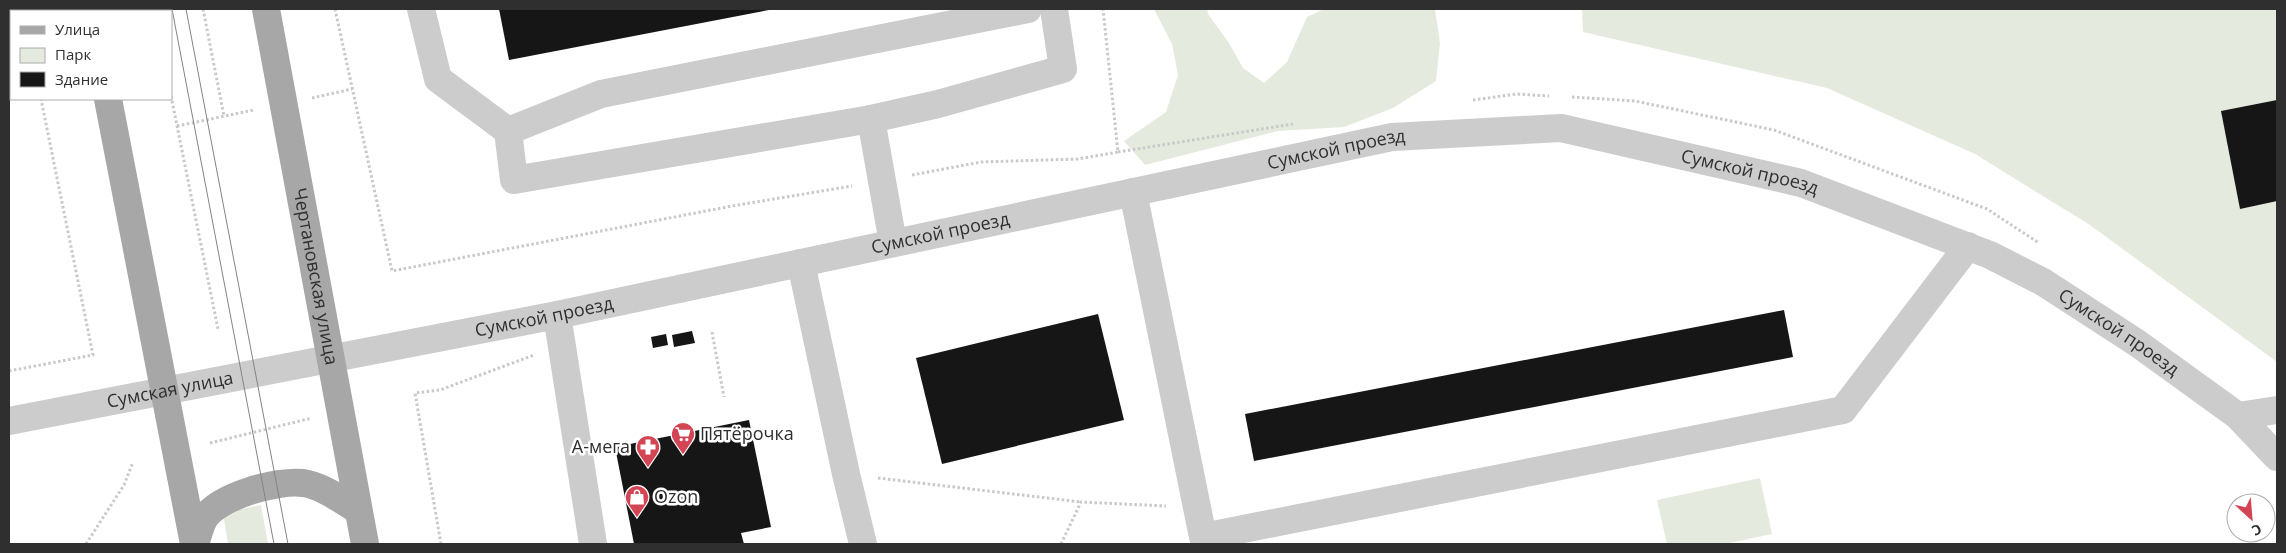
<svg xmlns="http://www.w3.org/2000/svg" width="2286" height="553" font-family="'Open Sans',sans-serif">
  <rect width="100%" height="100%" fill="#fff"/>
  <g fill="#e5eade">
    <path d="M1154,9H1207L1208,14L1229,43L1243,68L1264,83L1287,62L1307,17L1324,9H1435L1440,43L1436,81L1393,108L1344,127L1278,131L1145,165L1124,141L1166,112L1178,75L1172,44Z"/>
    <path d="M1582,9H2277V362L2090,225L1975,154L1827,88L1583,32Z"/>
    <path d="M1760,478L1772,534L1725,544H1667L1657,500Z"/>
    <path d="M261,505L268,544H228L223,513Z"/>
  </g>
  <g fill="#161616">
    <path d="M499,9H769V10L509,60Z"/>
    <path d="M2277,100V201L2240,209L2221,111Z"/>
    <path d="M1784,310L1793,357L1254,461L1245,414Z"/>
    <path d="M1098,314L1124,420L942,464L916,358Z"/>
    <path d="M692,331L695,343L674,347L672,335Z"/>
    <path d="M666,334L668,345L653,348L651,337Z"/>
    <path d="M749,420L771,527L741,533L744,544H634L615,447Z"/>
  </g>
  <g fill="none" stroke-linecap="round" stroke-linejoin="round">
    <g stroke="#c9c9c9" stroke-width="3" stroke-dasharray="2.5 2.5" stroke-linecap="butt">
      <path d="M23,9V11"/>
      <path d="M155,9V11"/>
      <path d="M203,9L224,116"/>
      <path d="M335,9L392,271L732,206L852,186"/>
      <path d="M171,96L218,329"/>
      <path d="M1572,97L1635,101L1774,130L1987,209L2039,243"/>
      <path d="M312,98L352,89"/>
      <path d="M1473,100L1517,94L1549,96"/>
      <path d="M177,126L254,110"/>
      <path d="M1118,152L1293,124"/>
      <path d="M912,175L981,162L1078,159L1118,152L1103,9"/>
      <path d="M712,332L724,397"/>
      <path d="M9,371L93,355L41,99"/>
      <path d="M210,443L312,418"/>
      <path d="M878,478L1081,502"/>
      <path d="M86,544L124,485L133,462"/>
      <path d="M441,544L415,393L440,390L534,355"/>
      <path d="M1061,544L1081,502L1166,506"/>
    </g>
    <g stroke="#ccc" stroke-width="28">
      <path d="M421,9L438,79L508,131"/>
      <path d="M871,119L938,104L1063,69L1054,9"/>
      <path d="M1133,192L1203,537L1843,410L1968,246"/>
      <path d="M893,243L871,119L514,180L508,131L601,94L1028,9"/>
      <path d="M801,263L846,474L863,544"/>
      <path d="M557,315L593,544"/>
      <path d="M2238,416L2277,410"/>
      <path id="s1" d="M9,421L557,315L1392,137L1561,128L1801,183L1990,255L2043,282L2137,343L2238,416L2277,457"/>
    </g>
    <g stroke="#a7a7a7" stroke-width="28">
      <path d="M91,9V11"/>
      <path id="s2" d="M266,9L365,544"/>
      <path d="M108,99L194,544"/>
      <path d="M195,544C198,536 200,526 204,519C218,496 277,480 303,483C323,486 341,500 358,510"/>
    </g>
    <g stroke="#848484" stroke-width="1">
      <path d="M172,9L274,544"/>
      <path d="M186,9L288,544"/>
    </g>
  </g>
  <defs>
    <g id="supermarket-pin" transform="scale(1.25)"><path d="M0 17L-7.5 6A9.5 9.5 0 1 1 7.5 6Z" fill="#d34454" stroke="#fff"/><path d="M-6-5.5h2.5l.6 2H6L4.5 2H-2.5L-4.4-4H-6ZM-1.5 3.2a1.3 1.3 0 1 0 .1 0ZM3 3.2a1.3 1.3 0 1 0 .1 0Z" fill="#fff"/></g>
    <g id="pharmacy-pin" transform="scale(1.25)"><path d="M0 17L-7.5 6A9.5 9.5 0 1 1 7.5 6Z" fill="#d34454" stroke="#fff"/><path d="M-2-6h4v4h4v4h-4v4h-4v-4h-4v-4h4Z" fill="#fff"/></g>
    <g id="shop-pin" transform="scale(1.25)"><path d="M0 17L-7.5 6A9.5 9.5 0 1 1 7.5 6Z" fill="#d34454" stroke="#fff"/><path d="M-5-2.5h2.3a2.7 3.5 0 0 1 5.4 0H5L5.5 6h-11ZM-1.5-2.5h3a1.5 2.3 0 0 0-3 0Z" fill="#fff"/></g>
  </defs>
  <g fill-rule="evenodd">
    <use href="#supermarket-pin" x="683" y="434"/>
    <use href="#pharmacy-pin" x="648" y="447"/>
    <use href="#shop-pin" x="637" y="497"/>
  </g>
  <g text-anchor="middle" stroke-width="5" stroke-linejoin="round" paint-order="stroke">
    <g font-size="18" fill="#2f2f2f" stroke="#fff">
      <text dy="6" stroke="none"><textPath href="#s1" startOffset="1355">Сумской проезд</textPath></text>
      <text dy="6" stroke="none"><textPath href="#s1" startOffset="1775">Сумской проезд</textPath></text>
      <text dy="6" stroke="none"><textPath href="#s1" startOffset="950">Сумской проезд</textPath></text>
      <text dy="6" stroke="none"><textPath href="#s2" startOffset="272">Чертановская улица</textPath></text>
      <text dy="6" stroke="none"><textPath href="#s1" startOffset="545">Сумской проезд</textPath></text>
      <text dy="6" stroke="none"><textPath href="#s1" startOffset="2180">Сумской проезд</textPath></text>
      <text dy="6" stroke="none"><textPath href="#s1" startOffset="164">Сумская улица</textPath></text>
    </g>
    <g font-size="18" fill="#2f2f2f" stroke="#fff" text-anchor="start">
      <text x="700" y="440">Пятёрочка</text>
      <text x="630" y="453" text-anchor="end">А-мега</text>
      <text x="654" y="503">Ozon</text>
    </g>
  </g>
  <rect width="2286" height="553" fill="none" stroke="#2f2f2f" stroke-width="20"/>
  <rect x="10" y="10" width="162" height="90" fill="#ffffff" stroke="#acacac"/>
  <rect x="20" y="26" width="25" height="8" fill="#a7a7a7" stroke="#acacac"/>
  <text x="55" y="35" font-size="15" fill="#2f2f2f">Улица</text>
  <rect x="20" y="48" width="25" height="15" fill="#e5eade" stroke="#acacac"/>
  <text x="55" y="60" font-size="15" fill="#2f2f2f">Парк</text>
  <rect x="20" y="72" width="25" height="15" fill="#161616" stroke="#acacac"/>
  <text x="55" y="85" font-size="15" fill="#2f2f2f">Здание</text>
  <g transform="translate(2251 518) rotate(154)"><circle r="24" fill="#ffffff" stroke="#acacac"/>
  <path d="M0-4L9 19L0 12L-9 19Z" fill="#d34454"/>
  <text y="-8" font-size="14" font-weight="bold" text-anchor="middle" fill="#2f2f2f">С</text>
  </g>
</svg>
